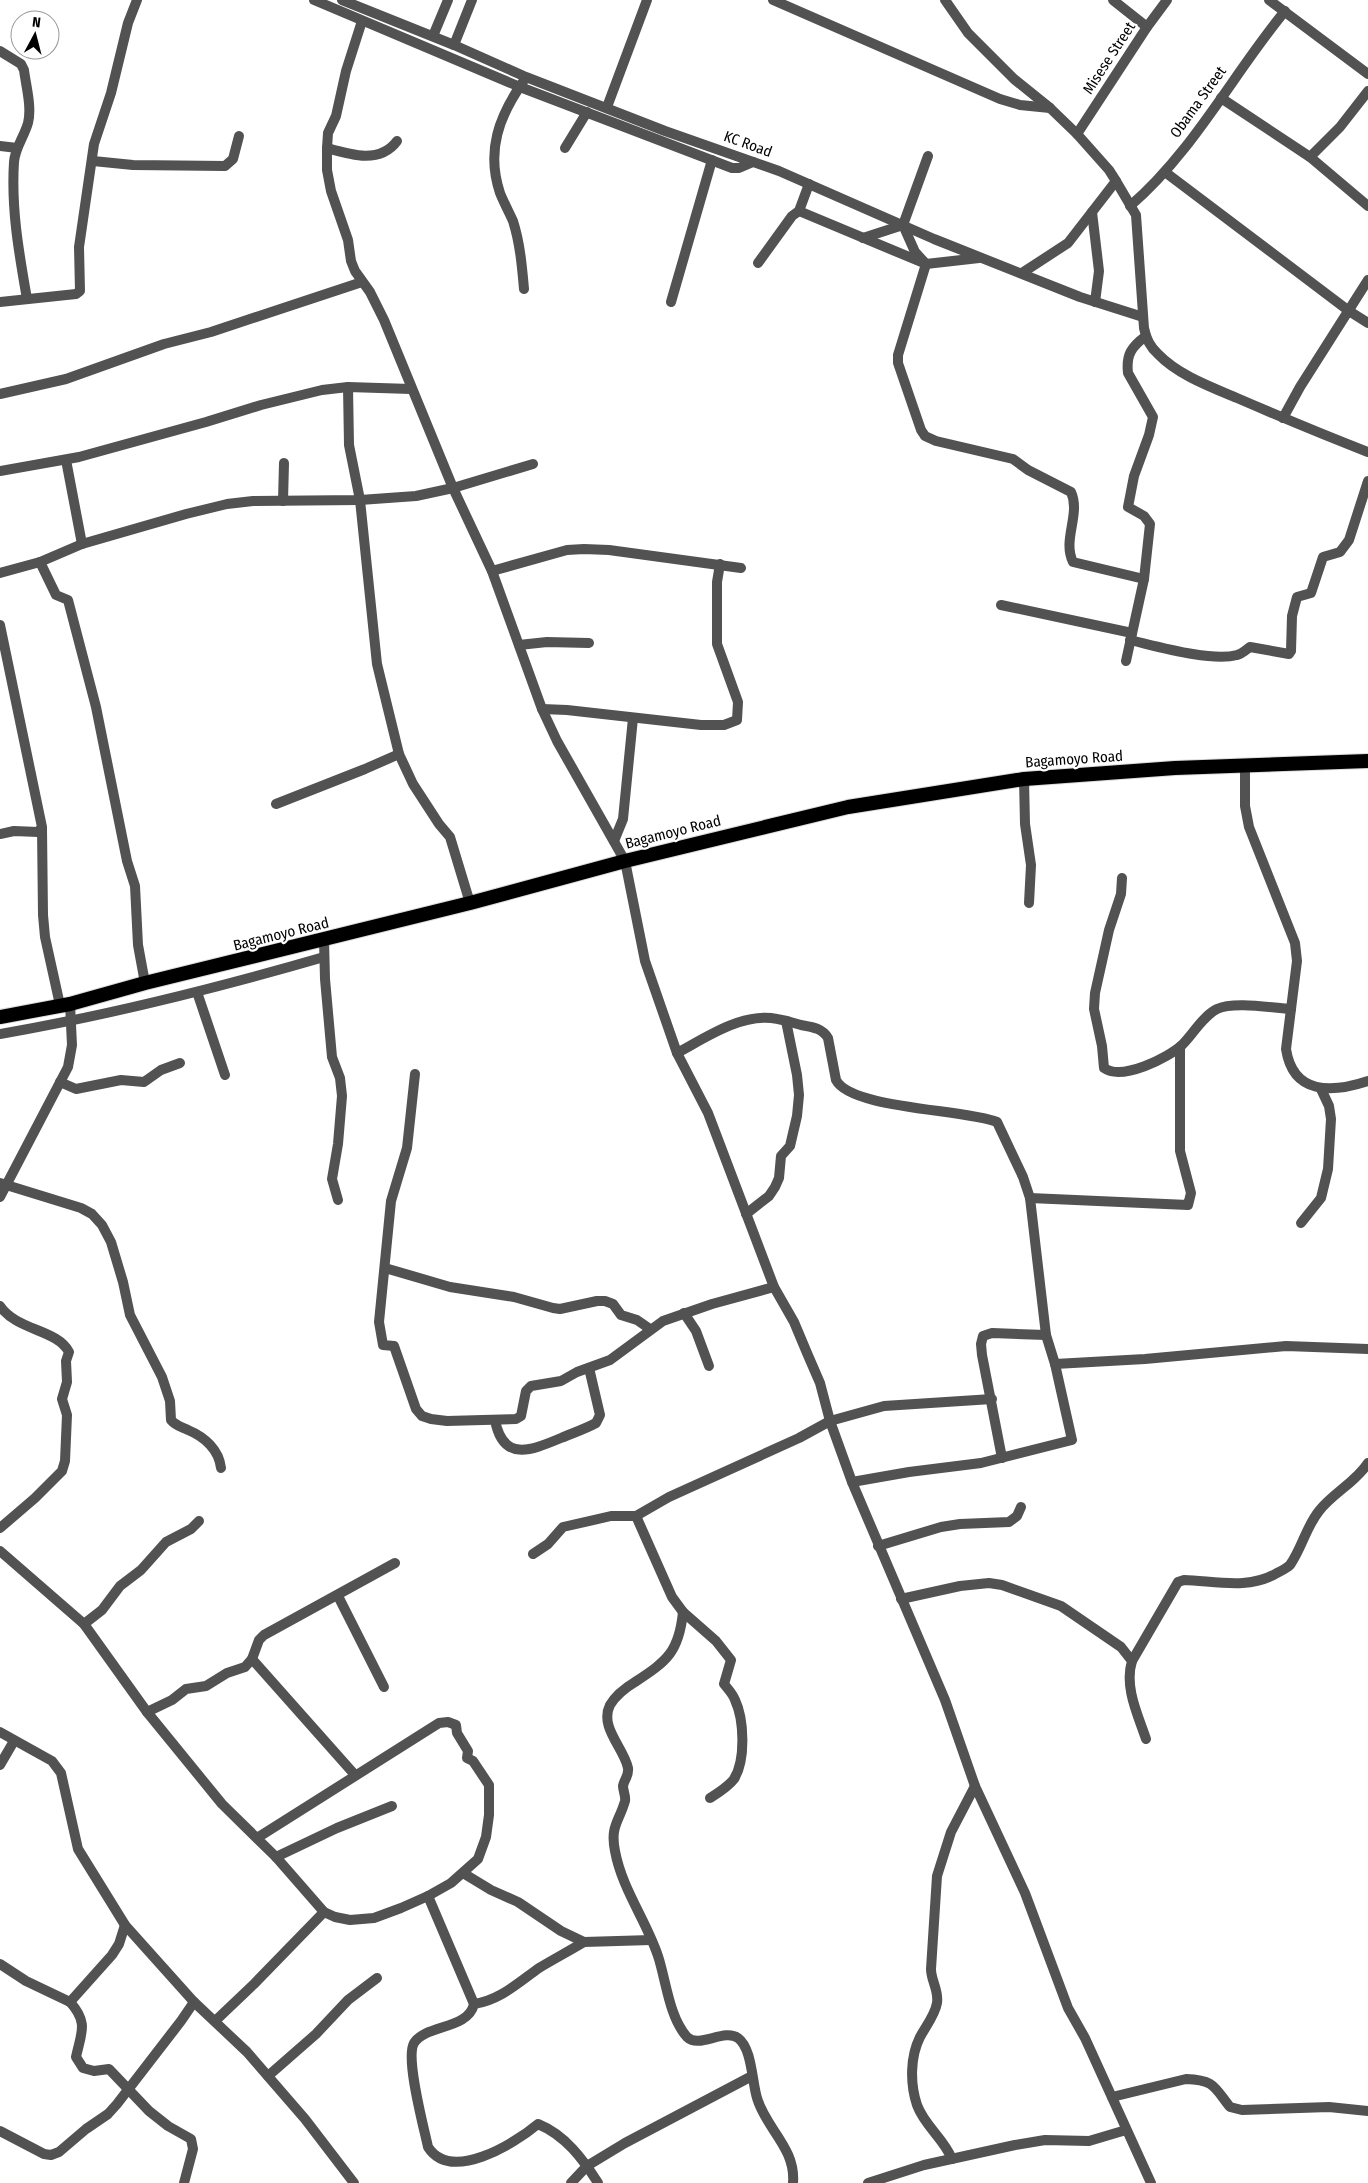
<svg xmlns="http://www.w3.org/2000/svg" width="1368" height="2183" font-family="'Fira Sans Condensed',sans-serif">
  <rect width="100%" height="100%" fill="#fff"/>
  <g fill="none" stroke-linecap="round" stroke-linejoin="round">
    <g stroke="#dbdbdb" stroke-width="16">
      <path id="trunk" d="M0,1017L70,1004L145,983L470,903L625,861L848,807L1024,779L1175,768L1368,761"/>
    </g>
    <g stroke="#525252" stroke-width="10">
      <path d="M314,0L520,87L732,168H739L753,162"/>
      <path d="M342,0L454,45L526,77L665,131L779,171L934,239L1080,297L1143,317"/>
      <path d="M773,0L1000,99L1020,105L1050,108"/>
      <path d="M1113,0L1147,27"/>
      <path d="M1269,0L1368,74"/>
      <path d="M362,21L346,71L336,116L328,133L327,148V170L331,191L348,240L351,261L355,271L370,292L384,320L453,488L492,571L542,709L557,741L625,861L645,961L677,1053L708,1113L774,1287L794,1322L807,1353L820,1383L830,1421L852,1482L945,1700L975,1786L1025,1893L1068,2008L1085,2038L1151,2183"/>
      <path d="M433,36L448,0"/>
      <path d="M454,45L472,0"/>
      <path d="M0,51L21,64L24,70C26,86 32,107 28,123C24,137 15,148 14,162C11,209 19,253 27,299"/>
      <path d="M523,82C499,116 486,151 500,193C504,203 509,212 513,221C520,243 522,266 524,289"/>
      <path d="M1221,98L1310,157L1368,206"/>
      <path d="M607,107L647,0"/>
      <path d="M1077,134L1147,27L1167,0"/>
      <path d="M0,146L17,148"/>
      <path d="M327,148C351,155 380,164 397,141"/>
      <path d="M565,148L587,112"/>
      <path d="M928,156L903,225L915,252L926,264L898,355V363L921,430L925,436L936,441L1013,459L1028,470L1071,492C1081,514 1062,540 1073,562L1144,579"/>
      <path d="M1310,157L1340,127L1368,91"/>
      <path d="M93,161L133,165L225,166L233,159L239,136"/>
      <path d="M1165,172L1349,311L1368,323"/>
      <path d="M1130,206C1193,152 1233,74 1285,11"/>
      <path d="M799,211L926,264L979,258"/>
      <path d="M1092,212L1099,271L1095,302"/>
      <path d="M863,238L903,225"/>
      <path d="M758,263L792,216L799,211L809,184"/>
      <path d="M1022,273L1068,243L1116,181"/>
      <path d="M0,302L76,294L80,291L79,247L94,144L111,93L128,23L137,0"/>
      <path d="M671,302L712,160"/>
      <path d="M348,387L349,445L360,500L377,664L399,754L413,784L439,824L450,837L470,903"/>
      <path d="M0,394L66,379L164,344L211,332L362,282"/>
      <path d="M1283,418L1300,387L1368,280"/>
      <path d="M66,460L82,544"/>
      <path d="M0,471L79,457L206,422L261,405L322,390L348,387L411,389"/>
      <path d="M283,501L284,463"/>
      <path d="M40,562L56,595L68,600L96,707L127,861L135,886L138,945L145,983"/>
      <path d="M492,571L567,550L584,549L609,550L741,568"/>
      <path d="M0,573L40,562L82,544L186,514L227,504L253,501L360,500L416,496L453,488L533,464"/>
      <path d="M1001,605L1132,633"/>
      <path d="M0,625L42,827L38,832L14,831L0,834"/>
      <path d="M1130,640C1156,646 1211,662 1237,655C1242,654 1246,650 1250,647L1289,654L1291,651L1292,616L1297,597L1311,593L1323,557L1340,552L1349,540L1368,481"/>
      <path d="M519,645L547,642L589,643"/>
      <path d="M1126,661L1144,579L1150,524L1144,516L1128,507L1134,476L1149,435L1153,417L1128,373C1126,355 1131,347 1146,336"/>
      <path d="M542,709L567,710L701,725H724L737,720L738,702L717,644V582L720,564"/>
      <path d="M1245,766V806L1249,827L1295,943L1297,961L1286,1049C1293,1095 1332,1093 1368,1081"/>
      <path d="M1024,779L1025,824L1031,865L1029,903"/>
      <path d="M276,804L365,769L399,754"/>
      <path d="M42,829L43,915L45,937L60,1005"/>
      <path d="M614,841L623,819L633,718"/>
      <path d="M1122,878L1121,894L1109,930L1095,993L1094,1009L1102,1046L1104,1068C1122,1081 1168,1058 1182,1045C1193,1034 1203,1016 1217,1009C1234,1001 1272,1008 1291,1009"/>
      <path d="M324,940L325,979L332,1057L340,1078L342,1096L338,1144L332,1179L338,1200"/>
      <path d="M197,992L225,1075"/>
      <path d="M0,1034C110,1015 217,988 324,957"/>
      <path d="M677,1053C705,1038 738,1015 771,1018C781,1019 791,1022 801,1025C812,1027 822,1028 828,1038L836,1080C851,1109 964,1109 997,1122L1023,1177L1030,1198L1046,1335L1055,1364L1072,1440L981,1463L909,1472L852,1482"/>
      <path d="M415,1074L407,1148L391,1201L379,1322L383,1345L394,1346L416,1409L422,1416L431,1419L447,1421L516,1419L521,1416L526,1391L531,1386L561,1381L577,1372L610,1360L663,1321L712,1304L774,1287"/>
      <path d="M60,1082L76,1089L121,1080L144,1082L161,1070L180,1063"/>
      <path d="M0,1183L81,1208L92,1214L102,1225L111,1242L123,1282L130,1315L162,1377L170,1401L171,1420C176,1426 182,1427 188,1430C205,1437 219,1450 221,1468"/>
      <path d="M1030,1198L1188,1205L1191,1193L1180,1151V1047"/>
      <path d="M746,1214L769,1196L775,1187L779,1178L781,1156L790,1146L797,1116L799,1095L797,1075L786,1021"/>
      <path d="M1301,1223L1321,1198L1328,1169L1331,1119L1329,1106L1321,1089"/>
      <path d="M385,1268L450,1287L514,1297L553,1308L560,1309L597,1301H605L613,1304L621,1315L637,1320L650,1329"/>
      <path d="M0,1306C17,1331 57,1329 69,1352L66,1361L67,1382L62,1399L67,1415L65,1461L62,1471L35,1498L0,1528"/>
      <path d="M684,1313L696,1331L709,1366"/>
      <path d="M1055,1364L1145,1359L1286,1346L1368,1349"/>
      <path d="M495,1420C503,1463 532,1450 561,1438C573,1433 585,1429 596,1423L600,1415L589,1368"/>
      <path d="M1002,1458L982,1355L981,1344L983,1336L992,1333L1046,1335"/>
      <path d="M636,1516L672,1597L683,1612L716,1641L731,1660L724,1684C728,1689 733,1694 735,1700C744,1719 746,1760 734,1779C728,1787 718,1793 710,1798"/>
      <path d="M878,1546L941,1527L960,1524L1009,1522L1017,1516L1021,1507"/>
      <path d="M0,1551L84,1624L147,1712L222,1804L276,1857L324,1912L335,1917L350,1920L374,1918L401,1908L428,1896L451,1883L478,1859L486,1837L489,1815V1785L473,1761L467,1758L468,1751L457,1733L456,1725L448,1722L439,1723L257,1838"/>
      <path d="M533,1554L548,1544L563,1527L611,1516H636L669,1497L799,1438L830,1421L884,1406L992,1399"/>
      <path d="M338,1596L384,1687"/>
      <path d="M901,1599L960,1586L989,1583L1002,1585L1061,1606L1121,1647L1132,1661C1124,1687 1138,1715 1146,1739"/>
      <path d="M683,1612C679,1652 667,1661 635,1682C625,1688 616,1695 610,1705C599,1727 624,1748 628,1768C629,1777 624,1779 623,1786C623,1791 626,1796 625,1801C619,1822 610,1826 615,1851C622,1889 646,1920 658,1956C666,1980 669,2017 687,2037C699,2049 724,2028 738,2038C752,2048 752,2082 757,2098C766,2129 796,2148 793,2183"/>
      <path d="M84,1624L102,1610L120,1586L141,1570L166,1542L191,1529L199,1521"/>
      <path d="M252,1659L355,1775"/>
      <path d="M1132,1661L1178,1582L1184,1580C1215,1581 1249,1590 1277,1573C1281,1571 1287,1568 1290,1565C1302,1548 1306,1527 1319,1511C1333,1493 1356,1482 1368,1463"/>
      <path d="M147,1712L172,1700L186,1689L206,1686L227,1673L245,1667L252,1659L259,1640L264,1635L395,1563"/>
      <path d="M0,1732L52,1761L61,1773L78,1849L125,1925L194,2002L247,2052L305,2119L354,2183"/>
      <path d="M0,1765L14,1741"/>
      <path d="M276,1857L337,1828L392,1806"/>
      <path d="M463,1873L491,1890L518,1902L561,1931L584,1942L651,1940"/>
      <path d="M428,1896L474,2004C468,2030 426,2024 414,2043C405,2058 424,2128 428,2147C451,2183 514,2144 538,2124C565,2135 583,2159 598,2183"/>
      <path d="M0,1964L26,1981L70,2002C89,2023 81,2033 76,2057L83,2068L94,2071L109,2069L149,2111L168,2126L191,2139L193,2149L184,2183"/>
      <path d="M70,2002L112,1955L119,1944L125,1925"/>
      <path d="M474,2004C500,2000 518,1983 539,1968C554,1959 569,1951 584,1942"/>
      <path d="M215,2021L255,1983L324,1912"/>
      <path d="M268,2076L316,2034L348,2000L377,1978"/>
      <path d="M1112,2097L1186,2079C1215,2080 1214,2087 1230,2107L1242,2110L1329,2107L1368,2111"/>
      <path d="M0,2131L44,2154L51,2155L59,2152L86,2129L108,2114L117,2104L181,2021L194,2002"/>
      <path d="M952,2159C944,2139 924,2125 917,2105C910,2084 910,2057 920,2037C926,2026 935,2015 937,2003C939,1990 931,1981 931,1969L937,1876L951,1832L975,1786"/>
      <path d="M571,2183L587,2166L625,2143L752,2076"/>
      <path d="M868,2183L924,2165L1015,2145L1045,2140L1089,2141L1126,2130"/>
    </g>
    <g stroke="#525252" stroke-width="10">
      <path d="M945,0L968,33L1014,79L1050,108L1077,134L1109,170L1116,181L1136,215L1144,328C1146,339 1150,347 1158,354C1178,375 1211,387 1237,398C1281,417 1324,435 1368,452"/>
      <path d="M0,1197L68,1067L72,1045L70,1004"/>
    </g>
    <use href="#trunk" stroke="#000" stroke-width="14"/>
  </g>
  <g text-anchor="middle" stroke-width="4.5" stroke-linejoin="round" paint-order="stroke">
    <g font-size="15" fill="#000" stroke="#fff">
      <text transform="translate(1109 58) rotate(-57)" y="5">Misese Street</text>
      <text transform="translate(1198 102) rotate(-54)" y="5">Obama Street</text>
      <text transform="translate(748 144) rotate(20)" y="5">KC Road</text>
      <text transform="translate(1074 759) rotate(-4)" y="5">Bagamoyo Road</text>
      <text transform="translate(673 832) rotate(-14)" y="5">Bagamoyo Road</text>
      <text transform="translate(281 934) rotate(-14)" y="5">Bagamoyo Road</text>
    </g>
  </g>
  <g transform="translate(35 35) rotate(7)"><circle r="24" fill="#ffffff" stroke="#999999"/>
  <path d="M0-4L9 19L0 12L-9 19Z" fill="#000000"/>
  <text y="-8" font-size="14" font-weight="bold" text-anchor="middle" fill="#000000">N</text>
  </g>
</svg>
